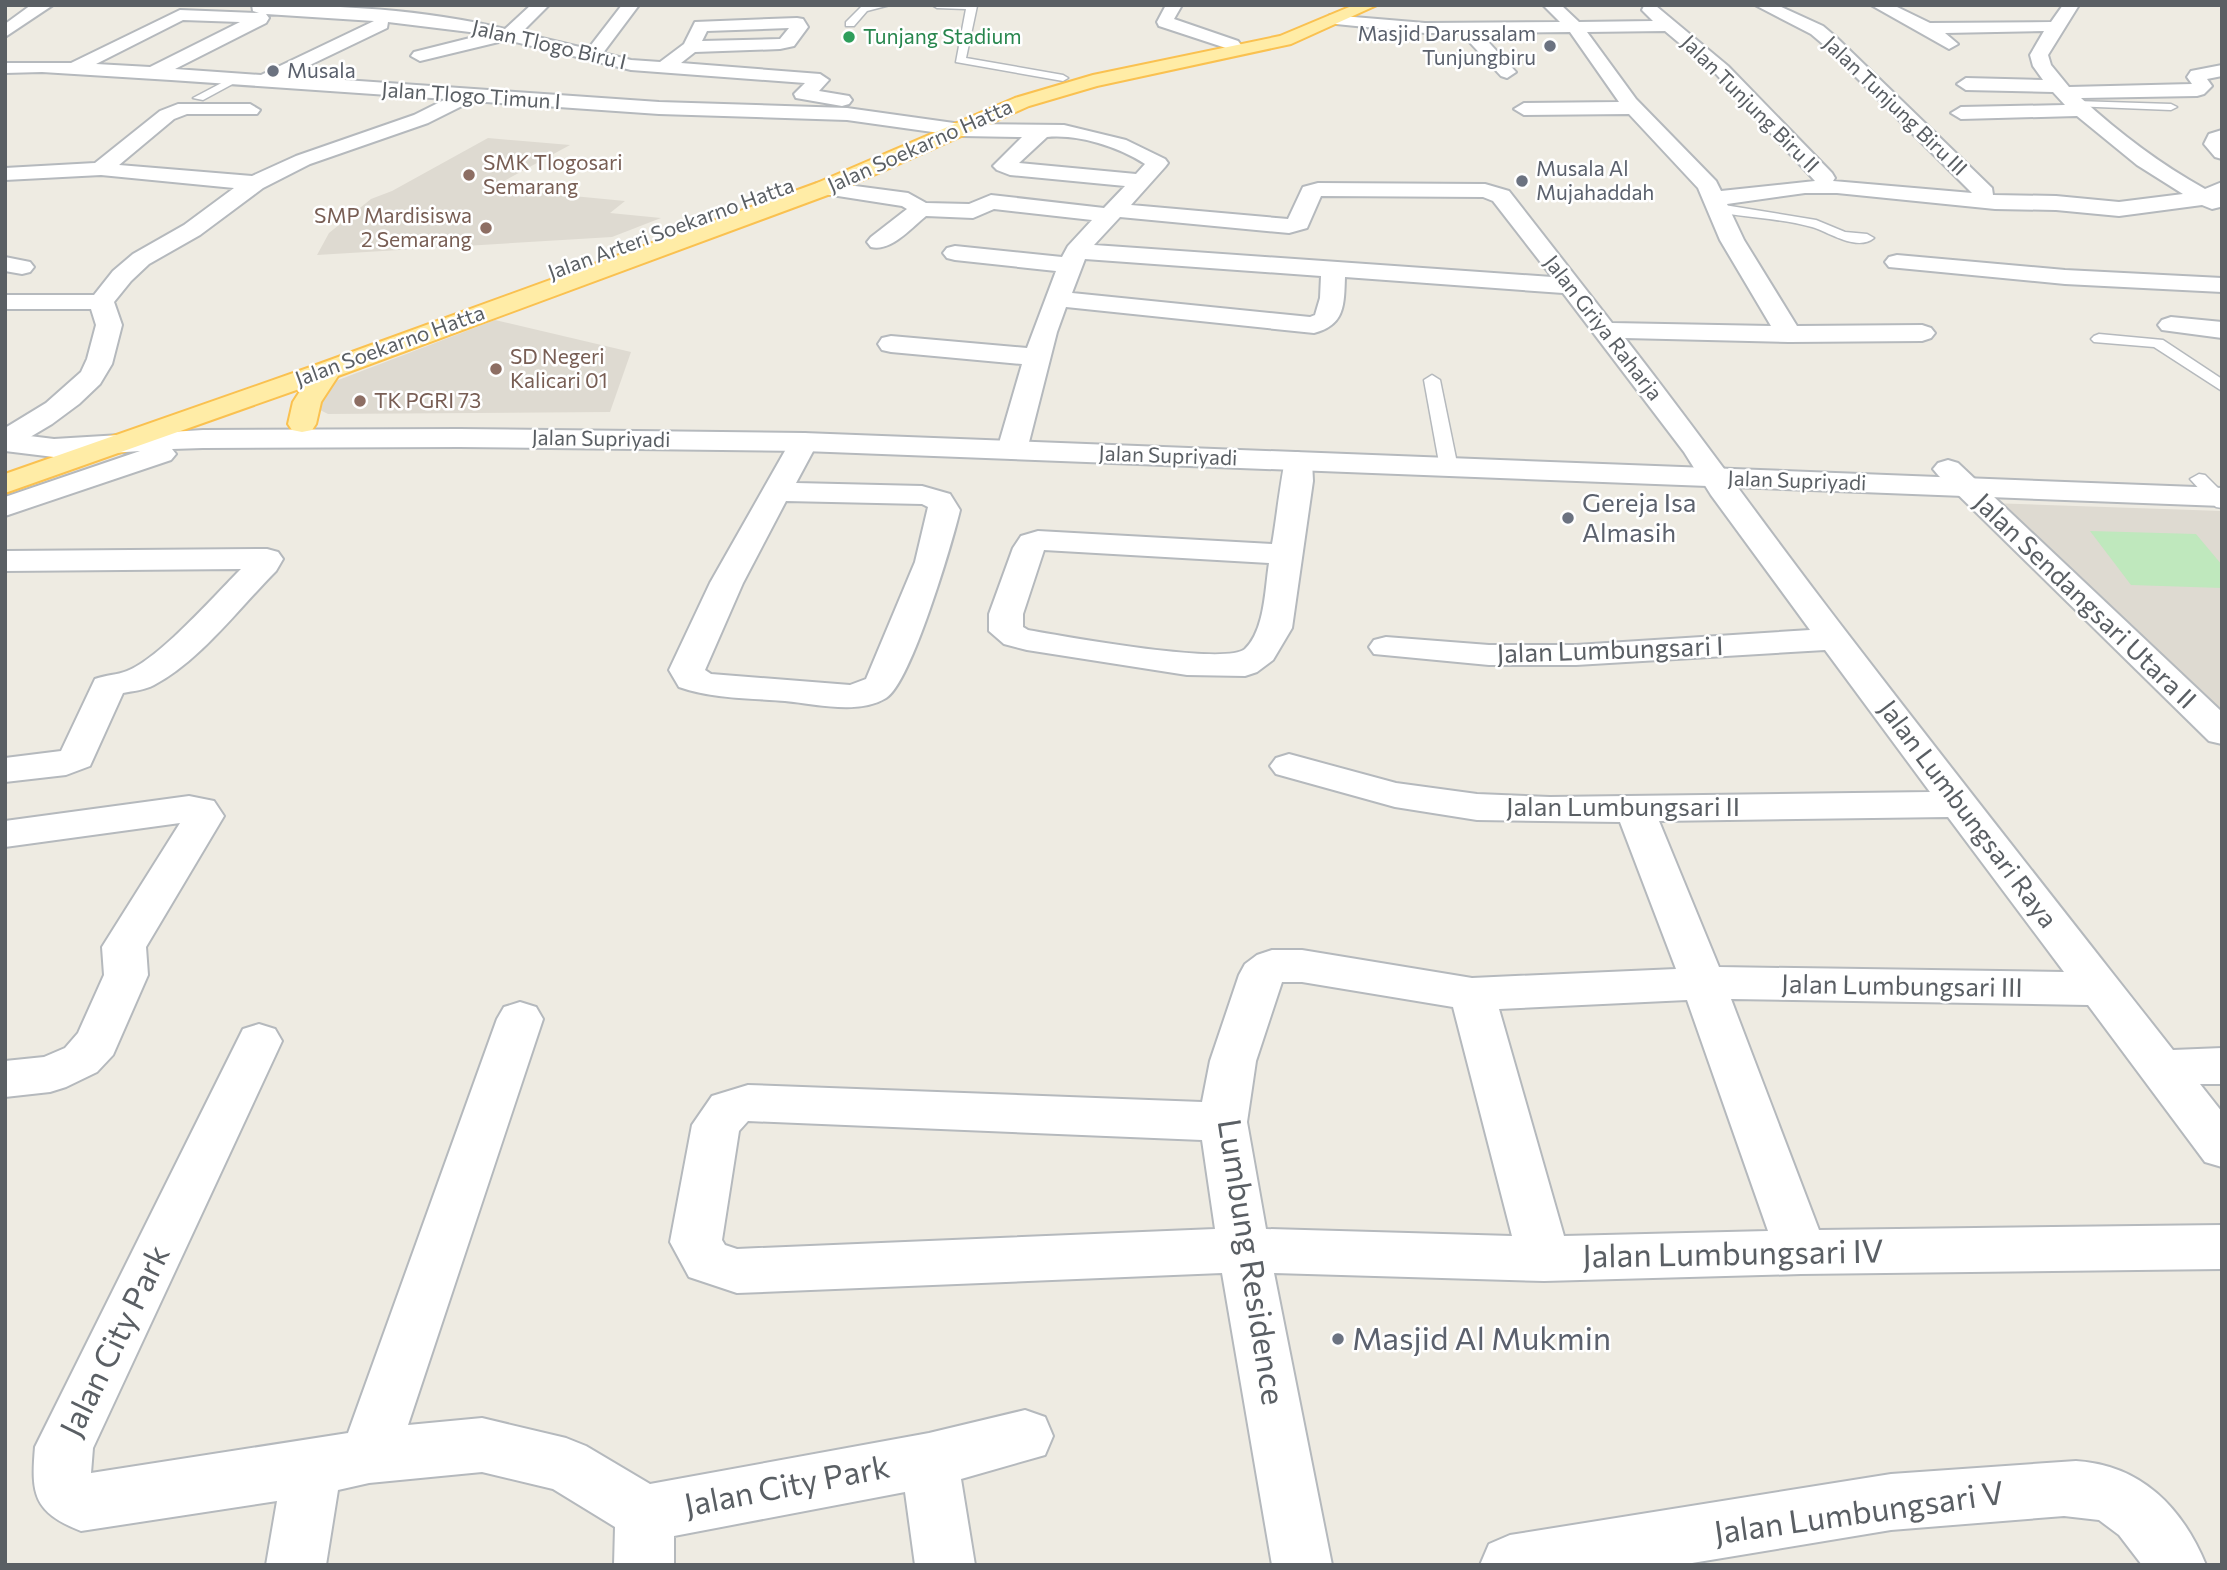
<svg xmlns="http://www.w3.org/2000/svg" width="2227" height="1570" font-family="Commissioner,sans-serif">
  <rect width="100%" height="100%" fill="#eeebe2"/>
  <g fill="#dedad1">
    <path d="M488,138L570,145L491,188L625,201L610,213L661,218L612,237L317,255L329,233L371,199L392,191Z"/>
    <path d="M495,320L631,352L610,412L328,414L310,405L320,387Z"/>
    <path d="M1990,503L2222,511V726Z"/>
  </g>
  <path fill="#bfe8bd" d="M2090,531L2196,534L2222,565V588L2131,585Z"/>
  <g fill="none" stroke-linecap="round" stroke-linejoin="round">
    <g stroke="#b5b9bd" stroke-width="3">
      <g id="service">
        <path d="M868,5H890L867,11L854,26H846V22L861,7Z"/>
        <path d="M932,5L977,6L966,58L1063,75L1068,78L1063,81L956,62L966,9L937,8Z"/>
        <path d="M231,78L240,80L203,100L193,98Z"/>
        <path d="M2076,101L2171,104L2177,107L2171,110L2072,106L2070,104Z"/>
        <path d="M1718,204L1816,220L1845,232L1867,234L1874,238C1857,252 1829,232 1812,227C1780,218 1745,218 1713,211V205Z"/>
        <path d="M2099,334L2163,340L2222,379V391L2154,347L2094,342L2091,339L2094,336Z"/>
        <path d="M1432,375L1440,380L1458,468L1449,473L1440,468L1424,380Z"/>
        <path d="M2199,474L2205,475L2222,492V508L2216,507L2190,479Z"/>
      </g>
    </g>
    <g stroke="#b5b9bd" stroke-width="4">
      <g id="minor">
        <path d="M31,5H53L5,37V24Z"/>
        <path d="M252,5C335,5 423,9 505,29L531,5H549L521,33L588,49L622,5H639L603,53L631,60L660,62L684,44L695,22L797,18L803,19L808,27L794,46L780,49L695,52L681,63L820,74L829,80L819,91L849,96L852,100L849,104L842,106L796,98L794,94L805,83L631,70L507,40L420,61L411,56L414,52L486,34L388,22L387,28L287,76L659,102L847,108L961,124L1064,125L1126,140L1165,159L1168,163L1165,167L1131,205L1288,219L1303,187L1318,183L1485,184L1509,191L1612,323L1771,326L1720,240L1698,188L1629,114L1524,115L1514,109L1524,103L1619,102L1570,32L1480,33L1516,72L1507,78L1501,76L1461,33H1425L1336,24L1328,19L1330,15L1425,23L1560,22L1543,5H1561L1579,22L1653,21L1642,10L1644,6H1656L1728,66L1832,173L1835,178L1833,181L1972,193L1824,45L1811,34L1755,5H1777L1823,26L1836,37L1992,188L1993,195L2056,196L2119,202L2183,194L2137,165L2077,116L1961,119L1951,113L1961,107L2065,105L2053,92L1966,90L1957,84L1966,78L2043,80L2033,66L2030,55L2044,31L1945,33L1958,44L1949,49L1871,5H1893L1930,23L2051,22L2063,5H2079L2048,55L2051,65L2069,87L2192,84L2187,77L2191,71L2222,65V76L2207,79L2212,86L2204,94L2197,96L2081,98C2119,133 2160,164 2205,189L2222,182L2220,207L2212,209L2202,205L2119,216L2056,210L1995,209L1837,193H1805L1727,204L1744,240L1797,326L1922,325L1931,328L1935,333L1931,338L1922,341L1789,342L1625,338C1700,434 1770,533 1844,629C1953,771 2063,910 2173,1050L2222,1048V1084H2200L2222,1112V1167L2205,1162L2088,1005L1731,999L1819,1230L2222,1225V1269L1801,1274L1544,1281L1274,1273L1332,1565H1272L1222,1273L737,1293L689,1277L670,1242L692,1125L712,1096L748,1085L1202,1102L1210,1061L1239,975L1245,964L1257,955L1272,950H1302L1472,978L1676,969L1620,822L1477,820L1395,807L1276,774L1270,766L1276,758L1289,754L1396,783L1477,794L1550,797L1930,792L1825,650L1576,665H1489L1374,654L1369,647L1374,640L1386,637L1489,645H1576L1810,630L1711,495L1684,452L1563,293L1345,277C1344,305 1345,325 1314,333L1066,307L1057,332L1027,450L1022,456L1012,459L1002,456L997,450L1022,364L891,352L882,350L878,344L882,338L891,336L1027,348L1056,271L955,260L947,258L943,253L947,248L955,246L1062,257L1068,246L1092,220L994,209L973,218L926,216C911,228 891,252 871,247L867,242L871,237L907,209L902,206L825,194L817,193L814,188L817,183L825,182L908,193L926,203L969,204L991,195L1104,208L1125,186L1010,175L997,170L993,166L1022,137L961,136L847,120L659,114L472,101L428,123L310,164L263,188L200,235L149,264L131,281L114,302L122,325L112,364L100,384L79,404L52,424L15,446L5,449V428L46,403L81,372L87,359L96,325L91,309H5V295H94L113,271L133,254L184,225L234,188L101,175L5,180V168L95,163L160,111L178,104H250L260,110L257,114H187L174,119L119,165L252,176L296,156L414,115L446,99L171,80L42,72L5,73V63H71L180,10L259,13L253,11ZM266,14L374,21L261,75L175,69L266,23L269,18ZM183,20L240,22L150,67L96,64ZM789,28L780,39L702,41L707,31ZM1665,31L1716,74L1815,181L1721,191L1716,181L1636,99L1587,32ZM1047,137C1079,134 1119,147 1145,164L1136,174L1019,163ZM1321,196L1483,197L1493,201L1552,277L1094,245L1120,217L1289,233L1307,228ZM1085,259L1321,276L1320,298L1315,315L1310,317L1072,293ZM1948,817L2064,972L1719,967L1659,821ZM1282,982H1302L1453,1007L1512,1236L1266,1229L1247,1122L1256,1061ZM1687,1000L1768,1231L1564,1236L1499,1009ZM748,1121L1202,1140L1215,1229L737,1249L725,1245L722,1240L739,1131Z"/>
        <path d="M1166,5H1182L1174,19L1238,41L1241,45L1232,50L1159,26L1157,22Z"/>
        <path d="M2222,130V159L2215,157L2204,144L2209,134Z"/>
        <path d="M1897,255L2065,270L2222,278V292L2065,284L1889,267L1885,262L1889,257Z"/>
        <path d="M5,257L30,262L34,267L30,272L22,274L5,271Z"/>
        <path d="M2171,317L2222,322V338L2162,330L2158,325L2162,320Z"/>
        <path d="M804,433L814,436L818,442L796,483L922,486L950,494L960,510C952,543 911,683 886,698C858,715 816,704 785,701C750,698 713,699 679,687L669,670L710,583L790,442L794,436ZM786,501L922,504L928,507L915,562L866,679L850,685L711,674L705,670L743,583Z"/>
        <path d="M1297,452L1307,455L1312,461L1313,481L1292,628L1273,660L1257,672L1245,676L1187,675L1027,650L1004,644L989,631V614L1013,548L1021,536L1038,531L1272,544C1275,530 1283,460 1287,455ZM1044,550L1269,563C1265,588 1265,630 1245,649C1225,666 1062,636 1028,630L1023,627V614Z"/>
        <path d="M1948,460L1958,463L2222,712V744L2209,741L1938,475L1933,469L1938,463Z"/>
        <path d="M267,549L278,552L283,559L276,571C240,607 200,661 154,685C145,690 133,691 123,693L90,766L66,775L5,782V758L61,751L95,679C106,675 117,675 127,671C159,659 215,595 241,569L5,571V551Z"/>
        <path d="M189,796L214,801L224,816L146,947L148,975L113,1055L97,1072L66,1087L50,1092L5,1097V1061L44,1057L65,1048L78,1033L104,975L102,947L180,823L5,847V821Z"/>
        <path d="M520,1002L536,1007L543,1019L408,1425L482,1418L566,1438L586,1446L650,1484L929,1433L1025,1410L1045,1417L1053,1436L1045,1455L961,1479L975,1565H915L905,1492L674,1536V1565H614L615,1527L553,1489L482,1472L369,1483L338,1490L326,1565H266L277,1501L81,1531C33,1512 31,1494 35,1447L243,1029L259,1024L275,1029L282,1041L93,1448L91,1473L348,1433L497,1019L504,1007Z"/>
        <path d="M2076,1461C2141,1465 2182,1507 2206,1565H2142L2119,1535L2099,1520L2064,1516L1891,1530L1680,1565H1480L1489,1544L1510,1535L1891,1474Z"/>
      </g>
    </g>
    <g stroke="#b5b9bd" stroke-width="4">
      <path id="tertiary" d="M459,429L804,433L2222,488V506L804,451L459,447L203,448L172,449L176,454L171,460L5,516V497L140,451L54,457L5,451V433L54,439L203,430Z"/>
    </g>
    <g stroke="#fac150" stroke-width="4">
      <path id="primary" d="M1354,5H1377L1291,44L1097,86L1029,106L833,193L338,376L321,402L316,424L312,430L302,432L292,430L288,424L293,402L302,388L5,493V474L319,364L817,183L1015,98L1093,75L1280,36Z"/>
    </g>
    <use href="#service" fill="#fff" fill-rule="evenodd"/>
    <use href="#minor" fill="#fff" fill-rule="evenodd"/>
    <use href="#tertiary" fill="#fff" fill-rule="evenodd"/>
    <use href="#primary" fill="#ffeca6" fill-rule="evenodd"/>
  </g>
  <circle fill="#2e9e5b" stroke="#fff" stroke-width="2.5" cx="849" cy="37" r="7"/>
  <g fill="#6b7280" stroke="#fff" stroke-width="2.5">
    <circle cx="1550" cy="46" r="7"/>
    <circle cx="273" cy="71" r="7"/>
    <circle cx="1522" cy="181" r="7"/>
    <circle cx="1568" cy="518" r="7"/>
    <circle cx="1338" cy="1339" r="7"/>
  </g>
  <g fill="#8d6e63" stroke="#fff" stroke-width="2.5">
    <circle cx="469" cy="175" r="7"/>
    <circle cx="486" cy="228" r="7"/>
    <circle cx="496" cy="369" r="7"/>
    <circle cx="360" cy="401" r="7"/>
  </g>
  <g text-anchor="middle" stroke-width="5" stroke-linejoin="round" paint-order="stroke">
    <g font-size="21" fill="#5b616d" stroke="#fff" text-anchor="start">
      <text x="1536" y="41" text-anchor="end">Masjid Darussalam<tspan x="1536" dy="24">Tunjungbiru</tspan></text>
      <text x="287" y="78">Musala</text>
      <text x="1536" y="176">Musala Al<tspan x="1536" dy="24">Mujahaddah</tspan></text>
    </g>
    <g font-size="21" fill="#27864d" stroke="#fff" text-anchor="start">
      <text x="863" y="44">Tunjang Stadium</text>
    </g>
    <g font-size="21" fill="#5a5f64" stroke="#fff">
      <text transform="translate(549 45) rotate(13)" y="7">Jalan Tlogo Biru I</text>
      <text transform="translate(471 96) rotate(4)" y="7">Jalan Tlogo Timun I</text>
      <text transform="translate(1750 104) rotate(45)" y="7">Jalan Tunjung Biru II</text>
      <text transform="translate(1895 106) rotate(44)" y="7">Jalan Tunjung Biru III</text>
      <text transform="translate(920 146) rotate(-24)" y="7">Jalan Soekarno Hatta</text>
      <text transform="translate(671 229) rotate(-20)" y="7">Jalan Arteri Soekarno Hatta</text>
      <text transform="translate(1603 328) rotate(52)" y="7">Jalan Griya Raharja</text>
      <text transform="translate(390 346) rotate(-20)" y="7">Jalan Soekarno Hatta</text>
      <text transform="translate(601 439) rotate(1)" y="7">Jalan Supriyadi</text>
      <text transform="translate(1168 456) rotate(2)" y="7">Jalan Supriyadi</text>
      <text transform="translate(1797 481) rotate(2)" y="7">Jalan Supriyadi</text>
    </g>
    <g font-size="21" fill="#785e54" stroke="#fff" text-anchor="start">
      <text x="483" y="170">SMK Tlogosari<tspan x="483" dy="24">Semarang</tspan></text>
      <text x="472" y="223" text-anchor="end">SMP Mardisiswa<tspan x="472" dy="24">2 Semarang</tspan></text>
      <text x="510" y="364">SD Negeri<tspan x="510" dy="24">Kalicari 01</tspan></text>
      <text x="374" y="408">TK PGRI 73</text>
    </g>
    <g font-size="26" fill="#5b616d" stroke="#fff" text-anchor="start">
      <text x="1582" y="512">Gereja Isa<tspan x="1582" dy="30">Almasih</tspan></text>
    </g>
    <g font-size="26" fill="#5a5f64" stroke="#fff">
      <text transform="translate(2085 601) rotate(44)" y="9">Jalan Sendangsari Utara II</text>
      <text transform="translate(1610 650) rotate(-2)" y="9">Jalan Lumbungsari I</text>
      <text x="1623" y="816">Jalan Lumbungsari II</text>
      <text transform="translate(1968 814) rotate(53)" y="9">Jalan Lumbungsari Raya</text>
      <text transform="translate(1902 986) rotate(1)" y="9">Jalan Lumbungsari III</text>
    </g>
    <g font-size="32" fill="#5a5f64" stroke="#fff">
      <text transform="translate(1733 1254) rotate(-1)" y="11">Jalan Lumbungsari IV</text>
      <text transform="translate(1251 1262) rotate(81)" y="11">Lumbung Residence</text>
      <text transform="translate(115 1341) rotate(-64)" y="11">Jalan City Park</text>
      <text transform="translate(787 1486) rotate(-11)" y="11">Jalan City Park</text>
      <text transform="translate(1859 1513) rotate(-8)" y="11">Jalan Lumbungsari V</text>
    </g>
    <g font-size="32" fill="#5b616d" stroke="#fff" text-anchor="start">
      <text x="1352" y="1350">Masjid Al Mukmin</text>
    </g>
  </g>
  <rect width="2227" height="1570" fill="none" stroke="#5a5f64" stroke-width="14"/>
</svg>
